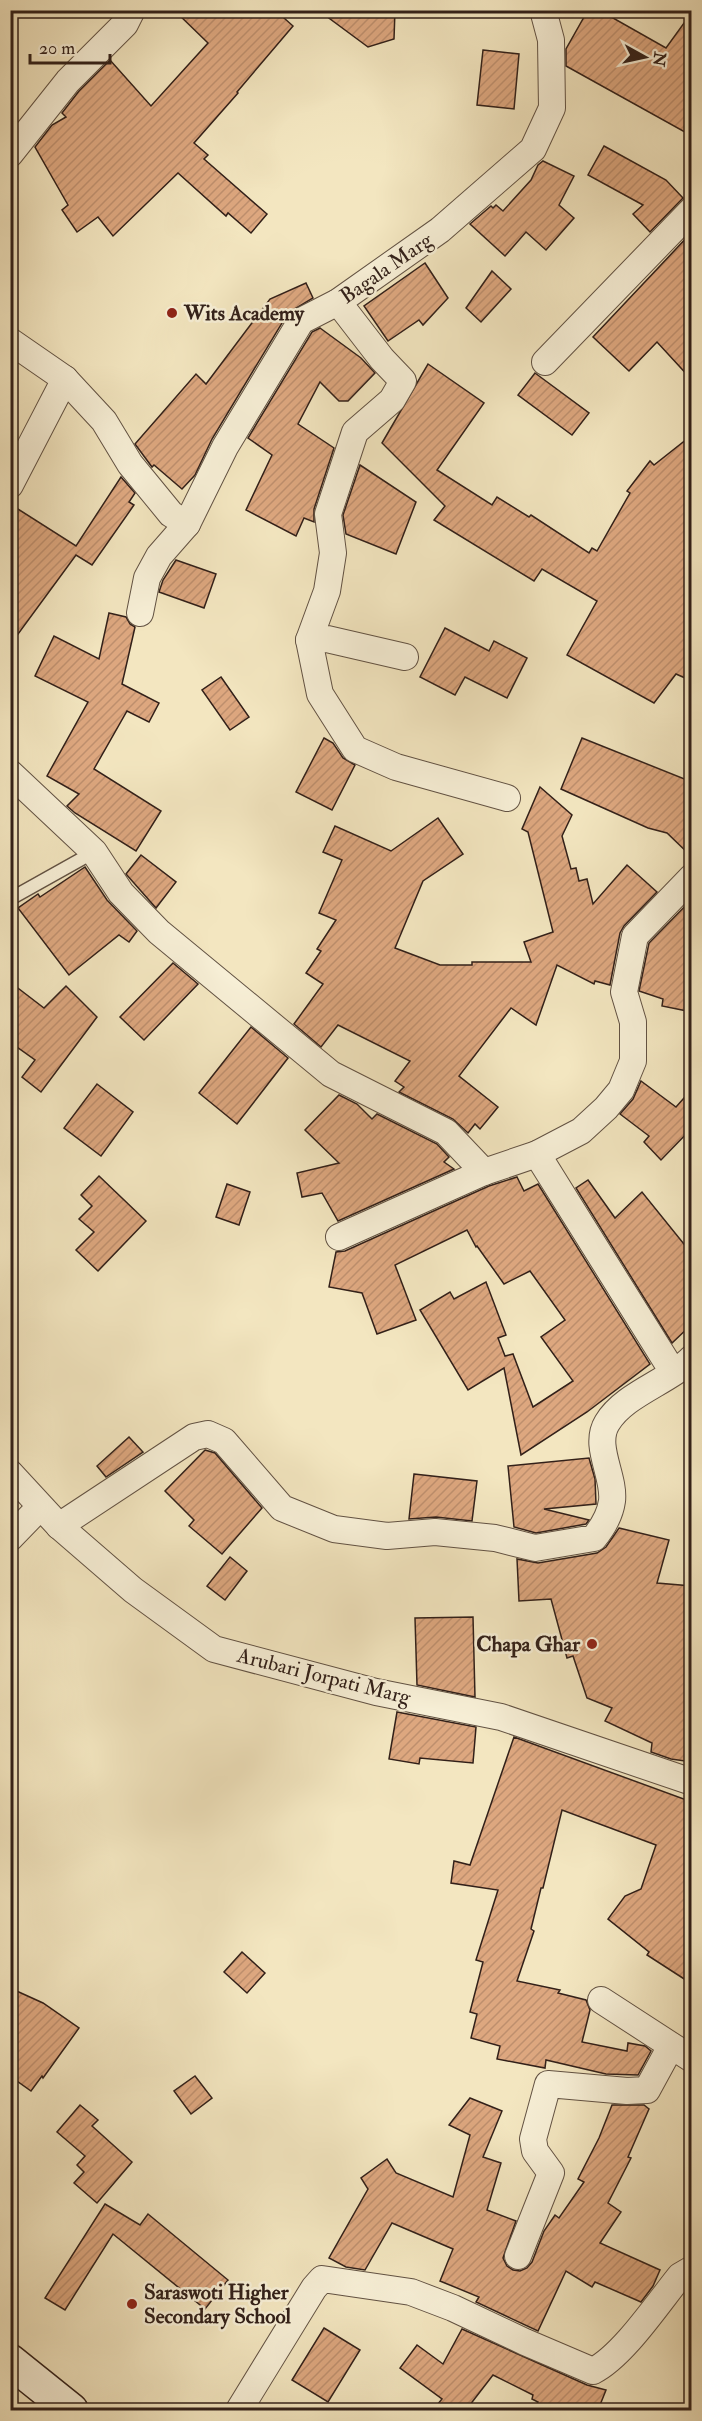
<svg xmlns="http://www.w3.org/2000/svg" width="702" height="2421" font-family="'IM FELL Double Pica',serif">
  <defs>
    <pattern id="building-hatch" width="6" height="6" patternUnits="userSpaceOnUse" patternTransform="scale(1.5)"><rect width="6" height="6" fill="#dda77f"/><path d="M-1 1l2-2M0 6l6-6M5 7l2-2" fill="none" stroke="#be8f6d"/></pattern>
  </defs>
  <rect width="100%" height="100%" fill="#f3e6c0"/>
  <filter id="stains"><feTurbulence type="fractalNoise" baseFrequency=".00333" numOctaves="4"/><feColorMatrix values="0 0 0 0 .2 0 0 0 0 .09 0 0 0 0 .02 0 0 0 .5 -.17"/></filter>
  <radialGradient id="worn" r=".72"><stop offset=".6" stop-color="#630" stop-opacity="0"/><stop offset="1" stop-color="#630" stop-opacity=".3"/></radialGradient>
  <g fill="url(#building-hatch)" stroke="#322019" stroke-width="1.5">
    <path d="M174,10H275L293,26L237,92L238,93L194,143L208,155L204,159L267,214L251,233L228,213L226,216L178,173L113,236L98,217L77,232L62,210L68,205L35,147L52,125L66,117L62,113L79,91L110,60L151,106L208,43Z"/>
    <path d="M318,10H395L394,39L368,47Z"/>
    <path d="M588,10H599L666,48L692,12V136L566,66V49Z"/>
    <path d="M483,50L519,54L514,109L477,105Z"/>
    <path d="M604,146L666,180L683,198L650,232L633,214L643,205L588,175Z"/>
    <path d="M543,161L574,176L559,205L574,218L546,250L526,232L505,256L470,224L491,206L493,208L496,205L503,211L531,180L538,165Z"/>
    <path d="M692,232V380L657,342L629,371L593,337Z"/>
    <path d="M425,263L448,298L423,325L419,320L388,341L364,306Z"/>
    <path d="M492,271L511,289L481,322L466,308Z"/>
    <path d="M306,283L313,298L288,313L212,439L195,475L182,489L154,465L152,467L135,444L196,374L206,384L270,299Z"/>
    <path d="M320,328L361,358L375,373L348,401H339L320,382L298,424L334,448L314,509V522L304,518L296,536L246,510L272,455L248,438L312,332Z"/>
    <path d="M428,364L484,403L437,470L492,505L497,497L529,517L531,515L589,553L592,548L597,551L630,493L627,491L650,461L654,465L692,435V681L676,674L654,703L567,655L597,601L542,569L534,581L434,520L445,506L382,443Z"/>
    <path d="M535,373L589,413L572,435L518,395Z"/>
    <path d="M360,465L416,502L396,554L346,534L343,515Z"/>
    <path d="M121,477L135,493L129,502L134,505L92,565L76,555L10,645V521L18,509L76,546Z"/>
    <path d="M176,560L216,574L204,608L159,592L163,580Z"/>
    <path d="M109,613L126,617L130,624L135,627L122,684L159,703L149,722L127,711L94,769L161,811L136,851L75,813L67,806L79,794L47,776L88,702L35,676L54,636L99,659Z"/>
    <path d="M445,628L489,651L494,641L527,658L507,698L465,677L455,695L420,677Z"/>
    <path d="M221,677L249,717L230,730L202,690Z"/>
    <path d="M324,738L333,743L343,758L355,765L332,810L296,792Z"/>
    <path d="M582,738L692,782V857L667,833L648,828L561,789Z"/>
    <path d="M540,787L572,815L562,836L571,869L576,868L579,881L587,879L593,904L627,865L657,892L624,926L620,933L610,985L595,981L594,984L557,965L536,1025L511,1008L459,1076L498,1107L480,1129L475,1124L468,1133L453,1119L399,1092L404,1087L395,1081L410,1061L338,1025L321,1047L294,1024L323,984L306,973L321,951L317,949L336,920L319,913L342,860L323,852L335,826L391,851L438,818L463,854L423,881L395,948L440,965H472V962H531L524,942L553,932L528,832L522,829Z"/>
    <path d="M141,855L176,882L156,908L126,874Z"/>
    <path d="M85,867L107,900L137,931L129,942L119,935L69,975L18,908L38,894L40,897Z"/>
    <path d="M692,899V1012L662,1006L663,999L639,991L649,943Z"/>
    <path d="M173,963L198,984L144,1040L120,1017Z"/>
    <path d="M10,982L44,1008L66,986L97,1017L41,1092L22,1077L35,1060L10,1042Z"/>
    <path d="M251,1027L288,1058L237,1124L199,1093Z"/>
    <path d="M641,1081L676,1107L692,1089V1128L661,1160L644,1142L649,1136L620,1114L633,1099Z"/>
    <path d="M97,1084L133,1112L101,1156L64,1128Z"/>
    <path d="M339,1095L357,1104L372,1119L377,1114L437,1144L449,1157L444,1162L454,1169L338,1221L322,1193L302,1197L297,1173L339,1163L305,1130Z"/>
    <path d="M99,1176L146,1221L98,1271L76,1250L94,1232L79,1219L92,1206L81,1195Z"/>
    <path d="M517,1177L524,1191L538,1184L650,1364L587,1412L521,1455L504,1368L468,1390L420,1310L450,1292L454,1299L486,1282L506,1335L498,1338L505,1356L513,1354L533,1407L573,1381L541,1337L565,1320L530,1271L504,1284L477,1246L476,1247L467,1230L395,1265L416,1320L377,1334L362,1293L329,1287L336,1252L345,1251L489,1186Z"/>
    <path d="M588,1180L615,1218L642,1192L692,1254V1324L672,1343L576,1188Z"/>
    <path d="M227,1184L250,1192L239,1225L216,1217Z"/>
    <path d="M129,1437L143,1452L106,1477L97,1466Z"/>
    <path d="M205,1450L215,1453L262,1508L222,1554L189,1526L194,1520L165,1491Z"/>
    <path d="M589,1458L595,1479L596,1504L544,1509L589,1520L586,1524L536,1533L514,1527L508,1466Z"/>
    <path d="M414,1474L477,1481L472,1521L436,1517L409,1519Z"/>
    <path d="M619,1528L669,1540L657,1583L692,1586V1762L671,1759L651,1752L652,1743L605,1721L612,1708L587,1698L573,1656L567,1658L551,1599L519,1601L517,1559L538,1563L597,1553L606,1547Z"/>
    <path d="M230,1557L247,1571L225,1600L207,1586Z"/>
    <path d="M473,1617L475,1697L417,1685L415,1618Z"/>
    <path d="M397,1712L476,1727L473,1763L420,1758L419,1764L389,1759Z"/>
    <path d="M514,1737L692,1802V1984L647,1955L649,1952L608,1919L625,1896L641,1889L656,1845L562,1810L543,1888H541L531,1929L534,1931L517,1981L560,1990L558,1993L586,2000L590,2010L582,2042L627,2051L628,2043L645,2046L651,2051L638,2075L606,2074L546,2060L545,2068L497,2059L500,2046L471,2038L477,2014L470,2012L483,1962L476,1960L498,1890L451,1883L454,1861L470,1865Z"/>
    <path d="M242,1952L265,1973L247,1993L224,1972Z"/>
    <path d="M10,1988L43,2003L79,2028L43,2078L42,2076L31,2091L10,2076Z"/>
    <path d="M195,2076L212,2098L191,2114L174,2091Z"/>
    <path d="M470,2098L502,2111L483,2157L501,2163L487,2210L516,2221L503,2258L507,2266L513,2270L520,2271L527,2268L532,2262L544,2231L555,2215L559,2218L584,2182L578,2179L599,2138L612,2105H644L649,2109L628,2157L631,2158L608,2203L621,2212L600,2243L660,2270L653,2286L641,2302L595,2282L592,2287L566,2271L538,2331L476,2302L479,2297L440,2281L453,2249L392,2223L365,2270L346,2267L329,2258L368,2189L361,2178L387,2159L396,2173L453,2197L470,2135L449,2125Z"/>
    <path d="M80,2105L98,2120L92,2126L132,2162L97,2203L74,2183L84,2172L77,2165L85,2156L57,2132Z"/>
    <path d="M105,2204L140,2225L148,2214L228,2280L205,2309L113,2234L65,2310L45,2298Z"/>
    <path d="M324,2328L360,2350L328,2402L292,2380Z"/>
    <path d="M462,2329L587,2385L606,2390L598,2410H533L538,2402L532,2399L533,2395L493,2375L466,2410H433L442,2399L400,2368L417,2345L443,2364Z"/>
  </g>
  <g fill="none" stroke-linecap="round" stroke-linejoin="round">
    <g stroke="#625243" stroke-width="15">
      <path id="lane" d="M10,899L94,852"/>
    </g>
    <g stroke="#625243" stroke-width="28">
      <g id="street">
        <path d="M10,154L68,81L125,24L132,10"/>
        <path d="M338,302L382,359L403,381L392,400L355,432L328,514L333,553L327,591L309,640L327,639L405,657"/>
        <path d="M10,341L65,379L104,421L130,464L171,514L187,524"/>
        <path d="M545,362L692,210"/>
        <path d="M10,485L65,379"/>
        <path d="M140,613L147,578L159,556L187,524L225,447L301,321L338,302L440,230L533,149L552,108L551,40L543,10"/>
        <path d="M309,640L320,694L355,749L396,767L507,798"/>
        <path d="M10,773L94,852L121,893L159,932L331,1074L446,1132L484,1172"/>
        <path d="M537,1154L673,1372"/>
        <path d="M339,1237L484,1172L537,1154L581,1131L606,1108L621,1090L633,1061V1022L624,992L635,936L692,877"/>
        <path d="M10,1473L59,1526L133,1590L214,1649L376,1692L501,1717L692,1782"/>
        <path d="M59,1526L194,1437L208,1434L224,1441L282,1508L334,1529L387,1536L435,1532L495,1538L535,1548L594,1538C603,1527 610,1515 612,1501C615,1476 593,1446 607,1423C624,1394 669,1382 692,1358"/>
        <path d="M10,1538L40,1507"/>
        <path d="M601,2000L692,2059"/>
        <path d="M518,2256L551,2173L535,2151L533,2139L548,2084L627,2091L647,2090L671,2046"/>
        <path d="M239,2410L314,2288L322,2279L411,2292L453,2308L525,2342L593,2371C623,2356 658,2303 680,2276L692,2269"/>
      </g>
    </g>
    <g stroke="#322019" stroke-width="36">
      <path id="secondary" d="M10,2361L71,2410"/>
    </g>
    <use href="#lane" stroke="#f7efd6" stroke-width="12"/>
    <use href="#street" stroke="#f7efd6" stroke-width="26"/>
    <use href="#secondary" stroke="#f7efd6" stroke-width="33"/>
  </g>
  <g fill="#8f2418" stroke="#f7efd6" stroke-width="2">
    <circle cx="172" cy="313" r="6"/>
    <circle cx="592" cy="1644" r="6"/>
    <circle cx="132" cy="2304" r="6"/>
  </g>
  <g text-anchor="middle" stroke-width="5" stroke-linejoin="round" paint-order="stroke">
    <g font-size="21" fill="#322019" stroke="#f7efd6">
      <text transform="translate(386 268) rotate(-35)" y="7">Bagala Marg</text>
      <text transform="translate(324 1676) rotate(14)" y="7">Arubari Jorpati Marg</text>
    </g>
    <g font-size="21" font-weight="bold" fill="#322019" stroke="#f7efd6" text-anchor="start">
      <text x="184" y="320">Wits Academy</text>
      <text x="580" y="1651" text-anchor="end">Chapa Ghar</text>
      <text x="144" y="2299">Saraswoti Higher<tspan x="144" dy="24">Secondary School</tspan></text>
    </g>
  </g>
  <rect width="702" height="2421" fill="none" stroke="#f3e6c0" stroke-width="36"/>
  <rect x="12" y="12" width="678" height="2397" fill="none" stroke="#322019" stroke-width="3"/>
  <rect x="18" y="18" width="666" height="2385" fill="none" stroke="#322019" stroke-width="1.5"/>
  <g transform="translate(645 57) rotate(98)" stroke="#f7efd6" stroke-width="4.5" paint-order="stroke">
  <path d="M0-4.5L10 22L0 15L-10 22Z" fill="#322019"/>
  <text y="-9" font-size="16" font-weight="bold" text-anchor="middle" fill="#322019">N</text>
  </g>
  <path d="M30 54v9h80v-9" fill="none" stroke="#322019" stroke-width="3"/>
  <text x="39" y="54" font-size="18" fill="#322019" stroke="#f7efd6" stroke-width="4.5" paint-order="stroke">20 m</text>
  <rect width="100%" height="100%" filter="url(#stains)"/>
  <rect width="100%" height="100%" fill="url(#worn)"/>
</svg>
